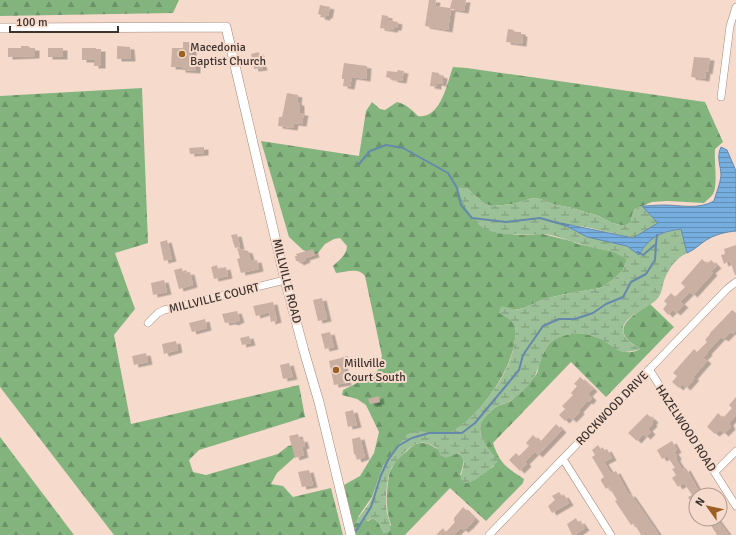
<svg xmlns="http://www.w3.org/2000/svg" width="736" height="535" font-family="Signika,sans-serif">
  <defs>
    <pattern id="forest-firs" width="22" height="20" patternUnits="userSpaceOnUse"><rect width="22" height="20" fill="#83b47e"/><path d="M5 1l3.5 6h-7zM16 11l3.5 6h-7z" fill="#6d9368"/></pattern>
    <pattern id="wetland-marsh" width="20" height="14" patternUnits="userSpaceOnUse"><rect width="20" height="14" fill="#9cc098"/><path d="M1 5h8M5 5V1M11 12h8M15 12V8" fill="none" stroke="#819d7c"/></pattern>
    <pattern id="water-rules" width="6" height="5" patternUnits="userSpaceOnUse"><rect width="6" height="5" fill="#75aedf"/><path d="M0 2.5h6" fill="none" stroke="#618eb5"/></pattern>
    <filter id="shadow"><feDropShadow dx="4.5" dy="2.5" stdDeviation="0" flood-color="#0004"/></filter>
  </defs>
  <rect width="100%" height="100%" fill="#f6dbcd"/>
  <g fill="url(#forest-firs)">
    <path d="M0,0H179L173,13L0,16Z"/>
    <path d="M453,67L467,68L705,102L723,142L715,149C714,160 718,186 713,194C711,197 707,200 704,203L667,201L652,202L635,209L632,215L631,222L625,226L612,223L599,216L572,208L553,204L540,199L533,198L513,204L492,206L485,204L463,185L514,235L543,234L571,241L578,244L615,252L627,259L623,270L613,280L600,288L565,294L544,299L524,308L500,313C505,316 514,320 515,327C516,330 515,335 515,339C512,370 479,418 451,432C445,435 417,434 408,434L383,466L372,497L358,517L368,521L373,518L378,522L384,533L391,525C386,510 386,498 388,482C389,477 389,472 392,468C395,461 400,456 406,452C411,447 414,443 421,443C430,442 433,448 441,450C461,454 468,452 460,475L488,470L494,466V456C487,448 477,435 481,423C483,418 493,408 498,406C502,404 508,403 512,400C520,393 527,384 535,376C538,373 538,369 539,365C546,345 550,337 572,334C582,332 592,335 601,339C614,346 624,358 640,349C635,345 628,342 625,336C617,322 641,311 650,304L674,327L606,397L571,362L493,443C500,464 506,467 524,479L523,483L486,521L450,488L405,535H356L344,485L360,476L374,453L379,432L366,405L357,399L342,395L343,390L371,376L378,370L381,361L382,356L365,276C358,267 346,272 336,273L333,266C339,260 347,255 347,246L340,238L334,239L325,244L318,253L313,254L303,250L289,237L261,141L359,156L366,111L372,102L380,109L385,110L397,102C406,104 412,110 418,116C441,119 447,83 453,67Z"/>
    <path d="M142,88L148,243L115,253L135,309L114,335L131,424L299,385L305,417L199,450L189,460L193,472L206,475L278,454L288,446L300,444L296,456L277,473L271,484L283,486L293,497L331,488L343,535H114L0,387V96Z"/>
    <path d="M0,437L74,535H0Z"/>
  </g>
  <path fill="url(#wetland-marsh)" d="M463,185L485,204L492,206L513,204L533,198L540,199L553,204L572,208L599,216L612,223L625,226L631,222L632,215L635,209L642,206L659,223L633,238L586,227L563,224L587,237L627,246L639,255C651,235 660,233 682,229L687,253C676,258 668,269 664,281C662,287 662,293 658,298C650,308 625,315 623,328C622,339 633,344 640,349C634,351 626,353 619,351C616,350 612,346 609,344C598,337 586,332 572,334C535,340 547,364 528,386C523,391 517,396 512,400C507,403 502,404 498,406C493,408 483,418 481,424C476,437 491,451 498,461C493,467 474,483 467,483C466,483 461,482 461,482C460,469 469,462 458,453L446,458L440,455L438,449C428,441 418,440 408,449C402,455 396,460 392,467C386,477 385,502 387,513C389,520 391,524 390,531L384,534L378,522L373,518L362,523H355C360,514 368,507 372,498C376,488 378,476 383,467C388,457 400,442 407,435C419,425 439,439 451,432C480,415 512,373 515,339C515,335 516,330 515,327C513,320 505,316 499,313L501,306L516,310L524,308L544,299L565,294L600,288L613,280L623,270L627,259C611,248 595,250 577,243C566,240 554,234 542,234C521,233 497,239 479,225C468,216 463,201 457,189Z"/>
  <path fill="url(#water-rules)" stroke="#6489aa" d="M721,147L727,150L736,171V231C726,232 717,234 708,239C701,243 696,249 687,253L681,229C661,232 650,236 639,255L627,246L587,237L561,223L633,238L658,223L642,206C649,206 656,205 664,205C680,205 698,210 714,201C716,193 720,185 721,176C721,165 716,158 721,147Z"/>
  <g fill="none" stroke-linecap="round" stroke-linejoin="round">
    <g stroke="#6489aa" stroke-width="2">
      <path d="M359,164L370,151L386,145L403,148L448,173L457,188L461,205L472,218L506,222L540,218L568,226"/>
      <path d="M638,252L643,255L656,244L657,235"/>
      <path d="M356,531L371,507L381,475L388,460L398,446L412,438L429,433H462L475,423L519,370L523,355L543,326L559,319H575L593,313L606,304L623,297L631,282L646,274L655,260L656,244"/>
    </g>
  </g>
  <g fill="#cab0a3" filter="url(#shadow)">
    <path d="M429,0H436L435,6L450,8L452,0H466L464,11L451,9L448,30L425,26Z"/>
    <path d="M320,5L330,7L328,16H326V18L320,17L321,15L318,14Z"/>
    <path d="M382,15L388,16V20L398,22L397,28H394L393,30L380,28Z"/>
    <path d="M508,29L514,30V32H521V34H523L522,44L506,42Z"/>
    <path d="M183,42H189V48H192V61H196V71L181,70V67H171L172,48H183Z"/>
    <path d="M21,46H27L30,47V48H35V56L8,57V48H21Z"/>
    <path d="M117,46L130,47L131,59H117Z"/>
    <rect x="48" y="48" width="15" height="9"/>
    <path d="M82,48H96V49H101V66H94V60H82Z"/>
    <path d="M259,52L263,68L254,69L251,54Z"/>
    <path d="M694,57L710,58L708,72L706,71L705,79L691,77Z"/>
    <path d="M344,63L367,66L366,79L352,77L350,87L343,86L344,79H342V76Z"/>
    <path d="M398,70L404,71L402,81L394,80L393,79L386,77L387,71L397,72Z"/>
    <path d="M432,72L439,73V75L443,76L442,84L437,83V87L430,86Z"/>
    <path d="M287,93L298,95L297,102L300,104V113H304L302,124L294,123L293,128L278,126L279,117H282Z"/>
    <path d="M204,147V153L190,154L189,148Z"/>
    <path d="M237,234L240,247L235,248L231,235Z"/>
    <path d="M167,240L172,259L164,261L160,242Z"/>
    <path d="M736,245V275H735L730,261L724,264L721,255L725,254L724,249Z"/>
    <path d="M237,248L248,251L251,261L257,260L259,269L241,273L237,259L240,258Z"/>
    <path d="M313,249L315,255L305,258L306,260L299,263L298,261H296L295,256H297L296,254Z"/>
    <path d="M702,259L707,264L711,260L717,266L711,271L713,273L693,295L690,292L680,302L684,305L676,313L673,310L668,315L663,309L667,304L664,301L671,293L675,297L685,287L681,283Z"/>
    <path d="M217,265L218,269L226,267L228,276L214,279L211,267Z"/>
    <path d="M182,268L183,273L190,272L193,285L179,289L174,270Z"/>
    <path d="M164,280L167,292L153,295L151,283Z"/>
    <path d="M322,298L327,319L318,321L313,300Z"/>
    <path d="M273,302L277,320L271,322L269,312L256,316L253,306Z"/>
    <path d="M732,310L736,313V331L733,334L731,332L724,339L721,337L707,352L708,353L703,358L707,361L693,377L695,378L686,388L682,384L679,388L672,382L677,376L673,373L694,349L697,352L707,342L705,340L710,334V333Z"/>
    <path d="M237,311L240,320L234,323L231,322L225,323L222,314Z"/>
    <path d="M205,319L207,328L192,332L189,323Z"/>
    <path d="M330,332L334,347L325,349L321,334Z"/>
    <path d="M249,336L251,343L242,345L240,338Z"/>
    <path d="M176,341L178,350L164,354L162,344Z"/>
    <path d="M146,353L148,362L134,365L132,356Z"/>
    <path d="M348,356L349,363L343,365L347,383L334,385L329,361Z"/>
    <path d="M289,363L293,377L283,379L280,365Z"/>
    <path d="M580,377L593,389L588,394L592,398L589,402L587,401L579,410L580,412L572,420L569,417L565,421L559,415L565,409L562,406L573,395L571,393L577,386L574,384Z"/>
    <path d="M379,396L380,402L370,404L368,399Z"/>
    <path d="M736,397V415L729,423L731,427L724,434L720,430L715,434L707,427L718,413L723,418L732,408L729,405Z"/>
    <path d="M353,410L357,425L348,427L345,412Z"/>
    <path d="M647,414L654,420L652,422L653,424L648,429L651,432L646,437L643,434L637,441L628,433Z"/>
    <path d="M556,424L562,430L538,455L535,452L525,462L527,464L520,471L509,460L516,453L519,456L529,446L526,443L533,435L540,442Z"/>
    <path d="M298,434L300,440L303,439L305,446L302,447L304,455L295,458L289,436Z"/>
    <path d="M360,437L365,457L357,460L355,454H354L352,439Z"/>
    <path d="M672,441L677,450L674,452L677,456L676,459L683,470L686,468L701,495H696V510L688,497L692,495L684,483L678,487L672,478L676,475L672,469L675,468L667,456L662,459L657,450Z"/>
    <path d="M598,445L602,451L607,449L612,458L604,462L611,473L616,471L629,495L631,494L659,535H641L634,523L631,525L615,501L617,500L609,487L606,489L601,481V479L604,477L592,457L595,455L592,450Z"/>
    <path d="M309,470L313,485L302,487L298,472Z"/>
    <path d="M559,492L562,496L564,495L569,503L552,513L548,506L555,500L552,496Z"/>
    <path d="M463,507L475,519L469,526L464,530L461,528L454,535H436L443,528L446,532L455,522L454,521V518Z"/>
    <path d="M576,518L578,522L580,521L585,528L575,535H572L567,524Z"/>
    <path d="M707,519H717L729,535H717Z"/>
  </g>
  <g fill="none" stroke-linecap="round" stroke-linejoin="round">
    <g stroke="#a1887b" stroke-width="8">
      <g id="minor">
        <path d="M721,97L730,26L736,7"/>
        <path d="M148,323L158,313L164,310L285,280"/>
        <path d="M649,369L736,506"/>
        <path d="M563,459L611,535"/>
        <path d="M715,472L736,451"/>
        <path d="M489,535L727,289L736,282"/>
      </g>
    </g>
    <g stroke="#a1887b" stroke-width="10">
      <path id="tertiary" d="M0,28L226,27L285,280L304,351L319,402L351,535"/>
    </g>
    <use href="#minor" stroke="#fff" stroke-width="7"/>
    <use href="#tertiary" stroke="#fff" stroke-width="9"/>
  </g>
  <g fill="#9d6024" stroke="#f6dbcd" stroke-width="1.5">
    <circle cx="182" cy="54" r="4"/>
    <circle cx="336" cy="370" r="4"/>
  </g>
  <g text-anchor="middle" stroke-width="4" stroke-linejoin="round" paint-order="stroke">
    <g font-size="12" fill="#3e332e" stroke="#f6dbcd" text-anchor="start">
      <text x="190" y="51">Macedonia<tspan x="190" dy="14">Baptist Church</tspan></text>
      <text x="344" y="367">Millville<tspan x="344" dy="14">Court South</tspan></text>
    </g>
    <g font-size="12" fill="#3e332e" stroke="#f6dbcd">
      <text transform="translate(287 281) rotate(76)" y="4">MILLVILLE ROAD</text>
      <text transform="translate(214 298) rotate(-14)" y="4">MILLVILLE COURT</text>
      <text transform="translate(612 408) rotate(-46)" y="4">ROCKWOOD DRIVE</text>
      <text transform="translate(686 428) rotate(57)" y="4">HAZELWOOD ROAD</text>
    </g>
  </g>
  <g transform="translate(708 507) rotate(303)"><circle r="19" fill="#f6dbcd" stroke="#ac988d"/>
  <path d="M0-3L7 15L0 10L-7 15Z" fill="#9d6024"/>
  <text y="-6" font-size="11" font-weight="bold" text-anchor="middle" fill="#3e332e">N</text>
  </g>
  <path d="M10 26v6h108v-6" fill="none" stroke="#3e332e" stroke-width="2"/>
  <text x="16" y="26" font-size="12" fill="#3e332e" stroke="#f6dbcd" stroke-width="3" paint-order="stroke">100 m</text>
</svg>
